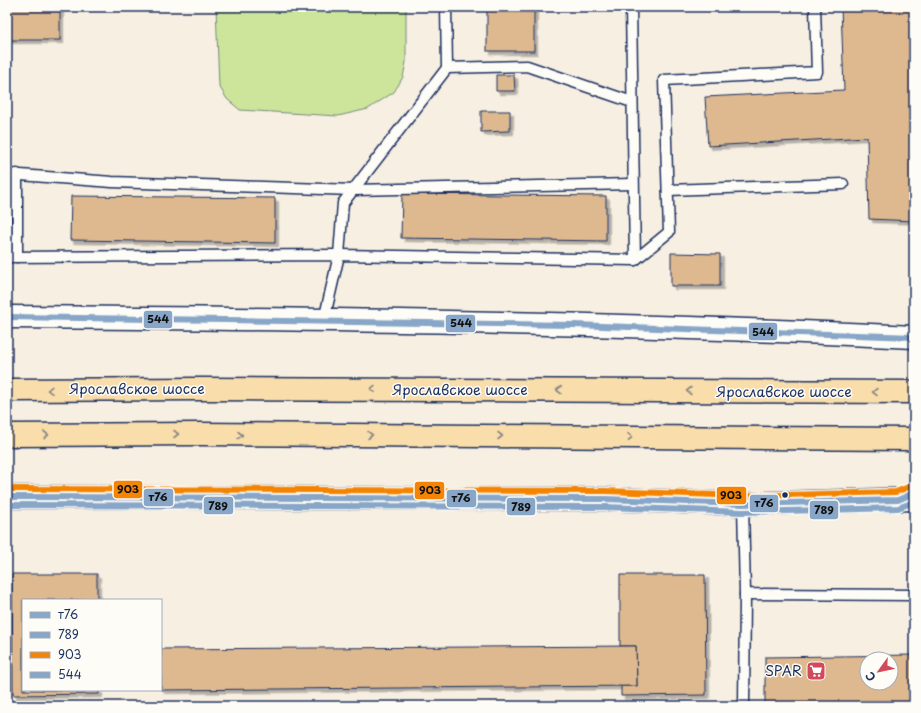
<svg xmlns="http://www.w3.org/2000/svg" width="921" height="713" font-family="'Playpen Sans',sans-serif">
  <defs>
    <filter id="shadow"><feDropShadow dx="3.5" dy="3.5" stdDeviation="0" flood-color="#0004"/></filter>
  </defs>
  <rect width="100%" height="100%" fill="#f7efe2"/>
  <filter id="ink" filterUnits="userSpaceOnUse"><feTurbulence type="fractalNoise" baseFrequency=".025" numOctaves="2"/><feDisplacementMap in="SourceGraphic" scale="8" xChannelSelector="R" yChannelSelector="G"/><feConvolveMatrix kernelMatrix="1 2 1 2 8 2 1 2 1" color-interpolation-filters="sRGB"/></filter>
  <g filter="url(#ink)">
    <path fill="#cde59b" stroke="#748a7c" d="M216,7H406V62L403,77L394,92L368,109L338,116L240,110L227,99L219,86Z"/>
    <g fill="#deb98f" stroke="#1b2f5e" fill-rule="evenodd" filter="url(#shadow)">
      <rect x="7" y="7" width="53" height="33"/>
      <rect x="487" y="7" width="47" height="44"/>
      <path d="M841,7H914V221L869,219L867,137L708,146L705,97L844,90Z"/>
      <path d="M496,75H514L515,91H496Z"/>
      <path d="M481,111H510V131L481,132Z"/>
      <path d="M402,194L606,196V241L401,238Z"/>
      <path d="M71,196L275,198V243L70,240Z"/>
      <path d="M671,253L720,254V286H671Z"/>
      <path d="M12,574H97V600H23V690H99V694L13,695Z"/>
      <path d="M620,575H705L706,695L621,696V686H637L636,646H620Z"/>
      <path d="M636,646L637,686L161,690V649Z"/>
      <path d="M914,655V706H765V657ZM867,659H891V683H867Z"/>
    </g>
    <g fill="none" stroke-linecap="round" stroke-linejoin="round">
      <g stroke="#1b2f5e" stroke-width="13">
        <g id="service">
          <path d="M631,7L635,260"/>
          <path d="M447,68L527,66L632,102"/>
          <path d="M7,174L112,182L353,190L633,184"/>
          <path d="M668,190L843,184"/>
          <path d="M7,257L339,255L635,260L669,232L664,80L817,72L815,7"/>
          <path d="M17,257V174"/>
          <path d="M324,320L339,255L343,203L447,68L446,7"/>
          <path d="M743,504L745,594L914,595"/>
          <path d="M744,706L745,594"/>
        </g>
      </g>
      <g stroke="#1b2f5e" stroke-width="25">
        <g id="tertiary">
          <path d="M7,317C309,319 612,322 914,337"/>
          <path d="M7,497L605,499L743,504L914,499"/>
        </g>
      </g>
      <g stroke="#1b2f5e" stroke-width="25">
        <g id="primary">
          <path d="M7,390L201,389L914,392"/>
          <path d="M7,435L201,434L914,439"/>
        </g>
      </g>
      <use href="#service" stroke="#fdfcf7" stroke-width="10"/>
      <use href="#tertiary" stroke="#fdfcf7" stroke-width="22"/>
      <use href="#primary" stroke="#f9deab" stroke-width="22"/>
      <g stroke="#fdfcf7" stroke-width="9">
        <path id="bus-1" d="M7,497L605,499L743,504L898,500L914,493"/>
      </g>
      <g stroke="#fdfcf7" stroke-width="9">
        <path id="bus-2" d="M7,505L605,507L743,512L898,508L914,502"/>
      </g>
      <g stroke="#fdfcf7" stroke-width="9">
        <path id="bus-3" d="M7,489L605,491L743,496L896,492L911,486"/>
      </g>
      <g stroke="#fdfcf7" stroke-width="9">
        <path id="bus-4" d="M7,317L574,325L914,337"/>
      </g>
      <use href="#bus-1" stroke="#88a6c7" stroke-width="6"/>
      <use href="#bus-2" stroke="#88a6c7" stroke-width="6"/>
      <use href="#bus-3" stroke="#f48405" stroke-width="6"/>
      <use href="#bus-4" stroke="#88a6c7" stroke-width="6"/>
    </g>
    <defs><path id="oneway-chevron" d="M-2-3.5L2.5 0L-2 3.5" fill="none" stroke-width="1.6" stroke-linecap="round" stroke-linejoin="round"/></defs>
    <g stroke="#8a8684">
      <use href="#oneway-chevron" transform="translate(373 389) rotate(-180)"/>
      <use href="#oneway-chevron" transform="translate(50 390) rotate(179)"/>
      <use href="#oneway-chevron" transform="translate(559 390) rotate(-180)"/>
      <use href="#oneway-chevron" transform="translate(689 391) rotate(-180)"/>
      <use href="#oneway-chevron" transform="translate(875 392) rotate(-180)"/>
      <use href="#oneway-chevron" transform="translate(176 434)"/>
      <use href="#oneway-chevron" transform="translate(46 435)"/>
      <use href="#oneway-chevron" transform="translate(240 435)"/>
      <use href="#oneway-chevron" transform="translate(370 435)"/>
      <use href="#oneway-chevron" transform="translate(500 436)"/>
      <use href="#oneway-chevron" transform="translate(630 437)"/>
    </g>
  </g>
  <defs>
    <g id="supermarket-square" transform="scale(1)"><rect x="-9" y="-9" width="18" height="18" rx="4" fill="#d1495b" stroke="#fdfcf7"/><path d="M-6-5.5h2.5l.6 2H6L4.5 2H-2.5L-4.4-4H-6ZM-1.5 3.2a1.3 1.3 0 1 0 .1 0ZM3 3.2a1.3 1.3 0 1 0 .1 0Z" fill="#fff"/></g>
  </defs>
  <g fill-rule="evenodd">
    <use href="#supermarket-square" x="816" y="671"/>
  </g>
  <circle fill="#1b2f5e" stroke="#fdfcf7" stroke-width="1.5" cx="785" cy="495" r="3.5"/>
  <g text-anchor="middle" stroke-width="3" stroke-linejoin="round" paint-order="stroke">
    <g font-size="14" fill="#1b2f5e" stroke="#fdfcf7">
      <text x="137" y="394">Ярославское шоссе</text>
      <text x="460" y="395">Ярославское шоссе</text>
      <text x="784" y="397">Ярославское шоссе</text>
    </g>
    <g font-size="14" fill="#1b2f5e" stroke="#fdfcf7" text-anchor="end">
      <text x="802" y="676">SPAR</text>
    </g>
  </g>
  <g stroke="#fdfcf7" stroke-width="1.5">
    <rect x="143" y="310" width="30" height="19" rx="4" fill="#88a6c7"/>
    <rect x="445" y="314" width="31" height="19" rx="4" fill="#88a6c7"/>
    <rect x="748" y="322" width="30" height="19" rx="4" fill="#88a6c7"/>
    <rect x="113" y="480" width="30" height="19" rx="4" fill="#f48405"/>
    <rect x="414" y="481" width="31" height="19" rx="4" fill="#f48405"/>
    <rect x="716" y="486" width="31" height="19" rx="4" fill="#f48405"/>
    <rect x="143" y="488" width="31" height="19" rx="4" fill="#88a6c7"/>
    <rect x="446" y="489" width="31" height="19" rx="4" fill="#88a6c7"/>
    <rect x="749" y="494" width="30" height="19" rx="4" fill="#88a6c7"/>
    <rect x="203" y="496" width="31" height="19" rx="4" fill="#88a6c7"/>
    <rect x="506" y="497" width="30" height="19" rx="4" fill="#88a6c7"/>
    <rect x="809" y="500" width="30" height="20" rx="4" fill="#88a6c7"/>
  </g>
  <g font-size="11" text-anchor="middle" font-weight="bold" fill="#111">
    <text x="158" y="323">544</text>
    <text x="461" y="327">544</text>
    <text x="763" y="336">544</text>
    <text x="128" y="493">903</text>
    <text x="430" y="494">903</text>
    <text x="731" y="499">903</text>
    <text x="158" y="501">т76</text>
    <text x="461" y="502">т76</text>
    <text x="764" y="507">т76</text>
    <text x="218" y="510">789</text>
    <text x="521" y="511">789</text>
    <text x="824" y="514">789</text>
  </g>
  <rect width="921" height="713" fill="none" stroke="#fdfcf7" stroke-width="24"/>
  <rect x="12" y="12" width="897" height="689" fill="none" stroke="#1b2f5e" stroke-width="1.5" filter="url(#ink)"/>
  <rect x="22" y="599" width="140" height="92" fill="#fdfcf7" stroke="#a3aaba"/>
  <rect x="30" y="612" width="20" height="6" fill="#88a6c7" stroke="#a3aaba"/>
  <text x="58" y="619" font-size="12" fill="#1b2f5e">т76</text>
  <rect x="30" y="632" width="20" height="6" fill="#88a6c7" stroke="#a3aaba"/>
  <text x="58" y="639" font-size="12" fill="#1b2f5e">789</text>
  <rect x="30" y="652" width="20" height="6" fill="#f48405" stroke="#a3aaba"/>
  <text x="58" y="659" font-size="12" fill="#1b2f5e">903</text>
  <rect x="30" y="672" width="20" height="6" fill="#88a6c7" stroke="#a3aaba"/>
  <text x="58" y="679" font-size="12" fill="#1b2f5e">544</text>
  <g transform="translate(879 671) rotate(237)"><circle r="19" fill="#fdfcf7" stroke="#a3aaba"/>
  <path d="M0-3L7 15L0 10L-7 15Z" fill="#d1495b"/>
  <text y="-6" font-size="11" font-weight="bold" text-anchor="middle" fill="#1b2f5e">С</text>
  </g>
</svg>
